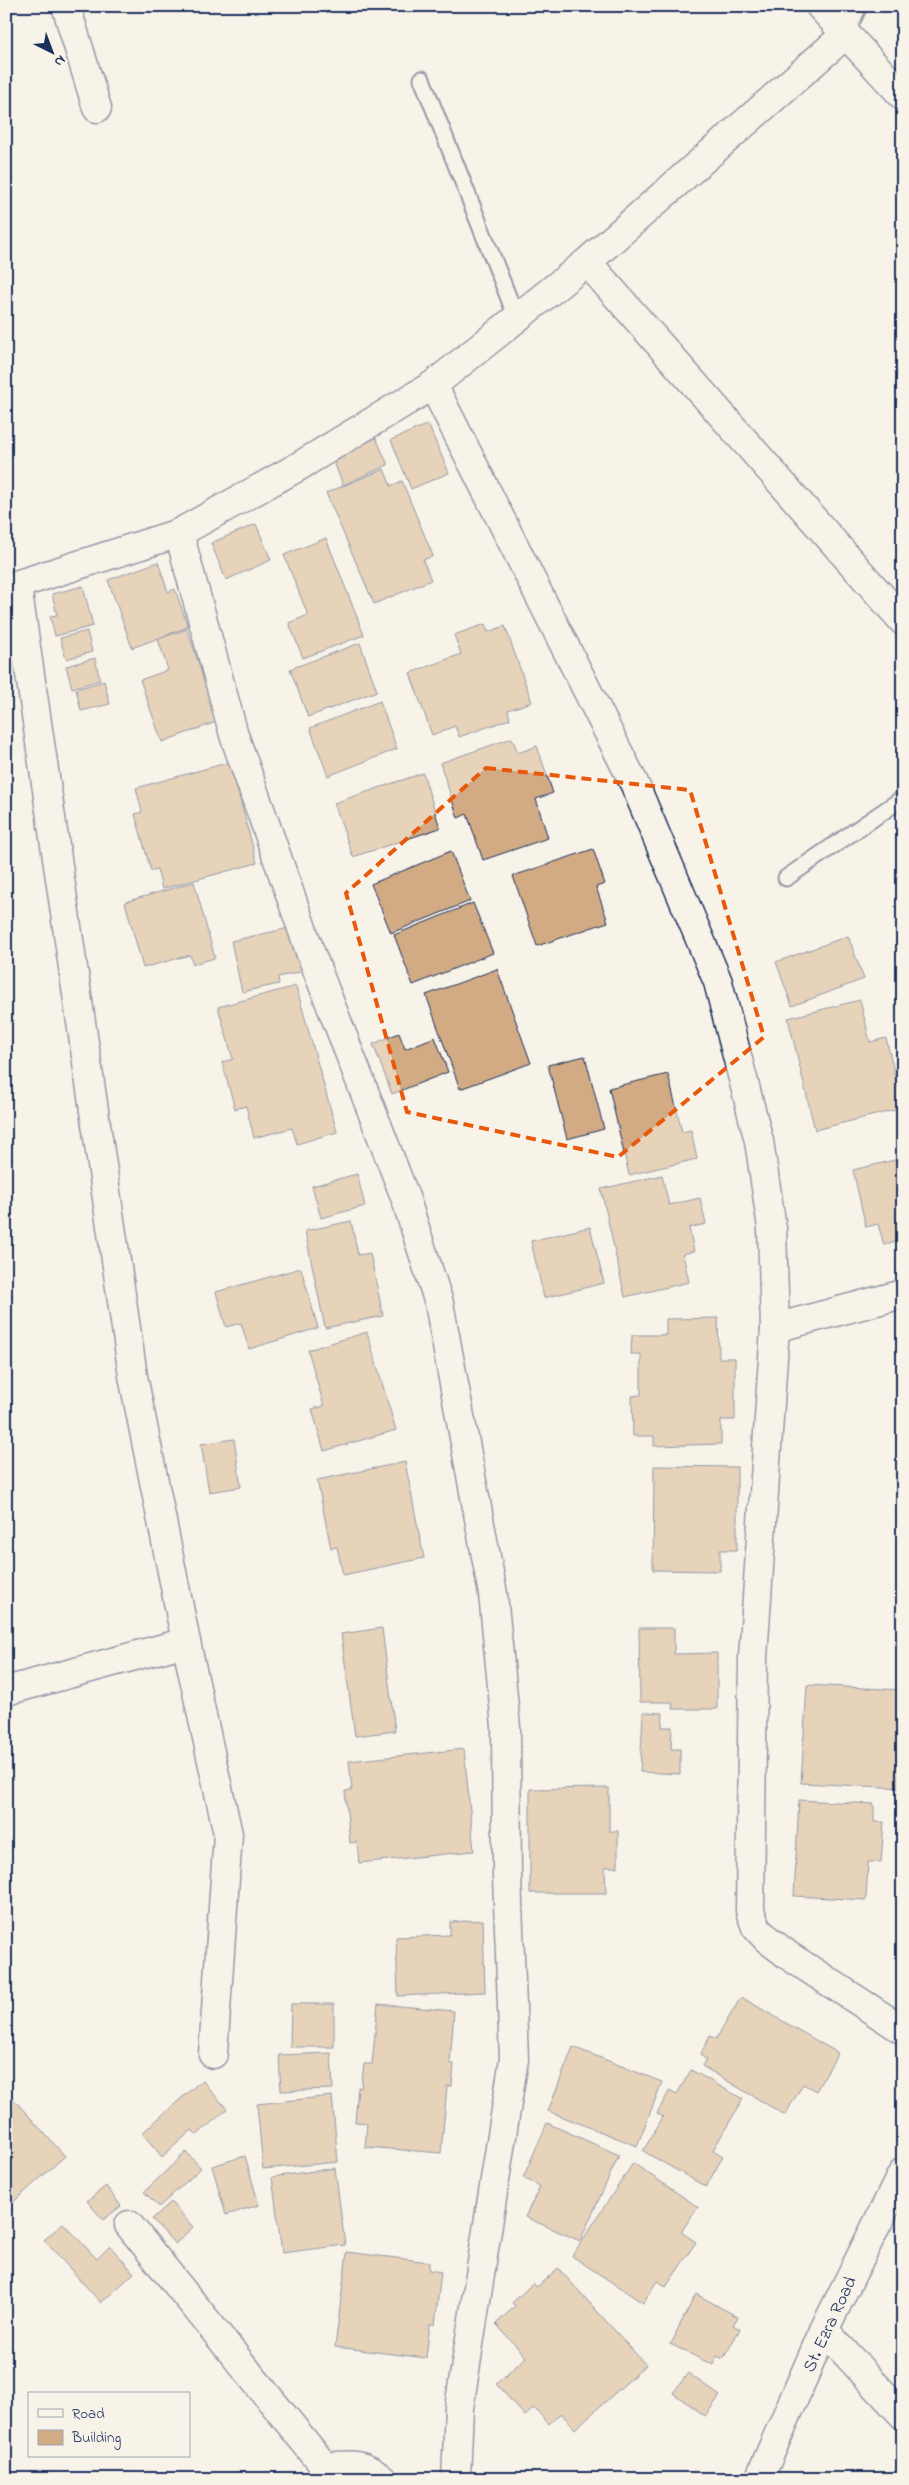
<svg xmlns="http://www.w3.org/2000/svg" width="909" height="2485" font-family="'Indie Flower',sans-serif">
  <rect width="100%" height="100%" fill="#f7f3e8"/>
  <filter id="ink" filterUnits="userSpaceOnUse"><feTurbulence type="fractalNoise" baseFrequency=".02" numOctaves="2"/><feDisplacementMap in="SourceGraphic" scale="10" xChannelSelector="R" yChannelSelector="G"/><feConvolveMatrix kernelMatrix="1 2 1 2 8 2 1 2 1" color-interpolation-filters="sRGB"/></filter>
  <g filter="url(#ink)">
    <g fill="#d2ab84" stroke="#1b2f5e">
      <path d="M428,424L449,473L411,489L391,440Z"/>
      <path d="M376,438L388,465L343,485L332,457Z"/>
      <path d="M384,469L391,486L402,481L433,556L423,560L431,580L374,604L326,493Z"/>
      <path d="M256,524L271,560L226,580L211,543Z"/>
      <path d="M326,538L364,635L303,658L289,623L308,615L284,555Z"/>
      <path d="M158,562L168,592L175,589L188,627L132,648L108,580Z"/>
      <path d="M83,586L93,626L55,636L50,616L57,615L52,594Z"/>
      <path d="M485,624L488,632L505,626L532,702L508,710L510,719L459,737L455,726L432,735L410,673L461,654L454,635Z"/>
      <path d="M187,629L219,721L162,742L140,680L168,670L158,639Z"/>
      <path d="M87,631L92,652L66,659L60,638Z"/>
      <path d="M360,643L377,691L308,717L290,669Z"/>
      <path d="M95,658L100,680L72,688L66,666Z"/>
      <path d="M104,681L110,704L81,711L76,689Z"/>
      <path d="M380,701L397,749L328,776L310,728Z"/>
      <path d="M512,738L518,753L537,746L553,793L536,799L548,838L483,860L467,814L458,818L440,763Z"/>
      <path d="M230,762L257,863L162,889L157,869L151,871L135,814L142,812L136,788Z"/>
      <path d="M423,773L440,828L353,857L334,803Z"/>
      <path d="M593,849L605,884L596,887L608,922L537,946L513,876Z"/>
      <path d="M451,851L470,901L391,933L371,884Z"/>
      <path d="M194,882L215,958L193,964L190,955L143,968L125,902Z"/>
      <path d="M473,903L493,953L413,985L394,935Z"/>
      <path d="M298,926L308,970L278,977L279,984L242,992L231,941Z"/>
      <path d="M848,936L864,979L792,1006L776,962Z"/>
      <path d="M497,969L531,1063L460,1089L426,995Z"/>
      <path d="M296,986L337,1132L297,1144L292,1128L254,1138L246,1106L235,1109L222,1062L233,1059L218,1007Z"/>
      <path d="M860,1000L870,1042L886,1038L903,1108L815,1130L788,1018Z"/>
      <path d="M399,1033L405,1049L435,1037L448,1072L392,1094L373,1044Z"/>
      <path d="M585,1056L604,1129L567,1139L548,1065Z"/>
      <path d="M668,1074L682,1132L691,1130L697,1159L629,1175L609,1088Z"/>
      <path d="M903,1158V1240L884,1245L878,1224L866,1227L853,1170Z"/>
      <path d="M357,1174L365,1206L321,1218L312,1186Z"/>
      <path d="M662,1175L669,1205L700,1198L706,1224L689,1228L694,1251L683,1254L689,1282L625,1297L601,1189Z"/>
      <path d="M351,1221L358,1255L370,1253L383,1316L325,1328L305,1231Z"/>
      <path d="M590,1227L604,1283L544,1298L531,1241Z"/>
      <path d="M301,1268L318,1328L249,1349L241,1323L226,1327L216,1292Z"/>
      <path d="M718,1318L719,1358H735V1420H721V1444L654,1446V1436H633L632,1396L641,1395V1354H631L632,1335H666V1319Z"/>
      <path d="M367,1332L396,1430L324,1451L312,1409L324,1406L308,1350Z"/>
      <path d="M234,1439L241,1487L209,1492L201,1444Z"/>
      <path d="M405,1462L424,1558L343,1575L337,1547L331,1548L317,1480Z"/>
      <path d="M654,1466L737,1467V1550H720V1571L653,1570Z"/>
      <path d="M382,1628L395,1731L355,1736L341,1634Z"/>
      <path d="M639,1628H674V1654L717,1653V1709H673L672,1702H640Z"/>
      <path d="M807,1685L903,1690V1788L801,1783Z"/>
      <path d="M643,1712L663,1713L662,1727H672L671,1749H680V1774L640,1772Z"/>
      <path d="M464,1749L474,1851L359,1863L357,1842L350,1843L345,1791L352,1790L349,1761Z"/>
      <path d="M609,1788V1831H618V1867H605L606,1893H530V1789Z"/>
      <path d="M799,1800L874,1804V1822H884L881,1862H868L866,1900L794,1896Z"/>
      <path d="M483,1920L485,1992L398,1996L396,1937L450,1935V1922Z"/>
      <path d="M741,1997L838,2053L816,2091L803,2084L785,2115L702,2066L706,2059L700,2055L710,2036L716,2039Z"/>
      <path d="M291,2004H334V2047H290Z"/>
      <path d="M378,2004L454,2011L450,2063L454,2064L452,2086H447L441,2153L365,2147L367,2123L355,2122L358,2087L361,2088L364,2064H372Z"/>
      <path d="M573,2047L662,2082L637,2146L548,2111Z"/>
      <path d="M331,2053L333,2089L281,2091L279,2055Z"/>
      <path d="M691,2070L743,2099L713,2150L723,2156L706,2187L643,2151L663,2117L657,2113L670,2090L677,2094Z"/>
      <path d="M202,2080L227,2109L197,2135L192,2130L162,2157L142,2133Z"/>
      <path d="M6,2091L65,2156L9,2206L6,2203Z"/>
      <path d="M332,2096L338,2162L263,2169L257,2104Z"/>
      <path d="M547,2123L619,2155L580,2241L525,2217L540,2186L523,2178Z"/>
      <path d="M186,2152L201,2168L159,2207L144,2192Z"/>
      <path d="M245,2156L259,2205L226,2215L212,2166Z"/>
      <path d="M633,2163L698,2207L681,2232L696,2242L666,2287L657,2281L643,2303L572,2256Z"/>
      <path d="M335,2168L345,2245L282,2253L272,2177Z"/>
      <path d="M106,2186L121,2206L103,2220L87,2201Z"/>
      <path d="M171,2202L193,2227L175,2244L152,2219Z"/>
      <path d="M63,2223L97,2259L110,2246L134,2273L101,2303L44,2240Z"/>
      <path d="M347,2252L429,2262V2270L441,2272L435,2325L430,2324L426,2358L335,2347Z"/>
      <path d="M558,2268L646,2365L575,2429L561,2413L549,2424L534,2408L525,2416L496,2384L526,2357L496,2324L515,2306L512,2303L533,2283L537,2287Z"/>
      <path d="M696,2294L738,2317L733,2325L740,2329L723,2359L717,2356L713,2365L670,2344Z"/>
      <path d="M688,2373L720,2396L705,2416L673,2393Z"/>
    </g>
    <g fill="none" stroke-linecap="round" stroke-linejoin="round">
      <g stroke="#1b2f5e" stroke-width="19">
        <g id="service">
          <path d="M846,34L859,6"/>
          <path d="M422,79L517,319"/>
          <path d="M786,878L903,798"/>
        </g>
      </g>
      <g stroke="#1b2f5e" stroke-width="31">
        <g id="minor">
          <path d="M66,6L97,108"/>
          <path d="M587,262L903,621"/>
          <path d="M433,385L635,785L718,982L759,1141L772,1228L775,1328L753,1657L750,1911L756,1927L767,1939L789,1956L903,2030"/>
          <path d="M179,533L234,735L311,954L405,1197L439,1303L493,1594L506,1727L507,1877L514,2059L459,2408L456,2479"/>
          <path d="M6,588L179,533L296,468L433,385L587,262L846,34"/>
          <path d="M775,1328L903,1294"/>
          <path d="M186,1642L228,1834L213,2054"/>
          <path d="M6,1691L186,1642L133,1376L17,586"/>
          <path d="M129,2225L325,2467C350,2465 362,2462 382,2479"/>
          <path d="M824,2330L903,2415"/>
          <path d="M759,2479L824,2330L903,2172"/>
        </g>
      </g>
      <g stroke="#1b2f5e" stroke-width="31">
        <path id="secondary" d="M820,6L903,96"/>
      </g>
      <use href="#service" stroke="#f7f3e8" stroke-width="15"/>
      <use href="#minor" stroke="#f7f3e8" stroke-width="28"/>
      <use href="#secondary" stroke="#f7f3e8" stroke-width="28"/>
    </g>
  </g>
  <path d="M0 0H909V2485H0ZM486,768L690,790L764,1037L618,1157L407,1112L346,893Z" fill="#f7f3e8" fill-opacity=".55" fill-rule="evenodd"/>
  <path fill="none" stroke="#e8590c" stroke-width="4" stroke-dasharray="10 6" stroke-linejoin="round" d="M486,768L690,790L764,1037L618,1157L407,1112L346,893Z"/>
  <g text-anchor="middle" stroke-width="4" stroke-linejoin="round" paint-order="stroke">
    <g font-size="18" fill="#1b2f5e" stroke="#f7f3e8">
      <text transform="translate(829 2324) rotate(-65)" y="6">St. Ezra Road</text>
    </g>
  </g>
  <rect width="909" height="2485" fill="none" stroke="#f7f3e8" stroke-width="25"/>
  <rect x="12" y="12" width="884" height="2460" fill="none" stroke="#1b2f5e" stroke-width="2" filter="url(#ink)"/>
  <rect x="28" y="2392" width="162" height="65" fill="#f7f3e8" stroke="#9fa5b1"/>
  <rect x="38" y="2409" width="25" height="8" fill="#f7f3e8" stroke="#9fa5b1"/>
  <text x="72" y="2418" font-size="15" fill="#1b2f5e">Road</text>
  <rect x="38" y="2430" width="25" height="15" fill="#d2ab84" stroke="#9fa5b1"/>
  <text x="72" y="2442" font-size="15" fill="#1b2f5e">Building</text>
  <g transform="translate(52 52) rotate(138)" stroke="#f7f3e8" stroke-width="4" paint-order="stroke">
  <path d="M0-4L9 19L0 12L-9 19Z" fill="#1b2f5e"/>
  <text y="-8" font-size="14" font-weight="bold" text-anchor="middle" fill="#1b2f5e">N</text>
  </g>
</svg>
